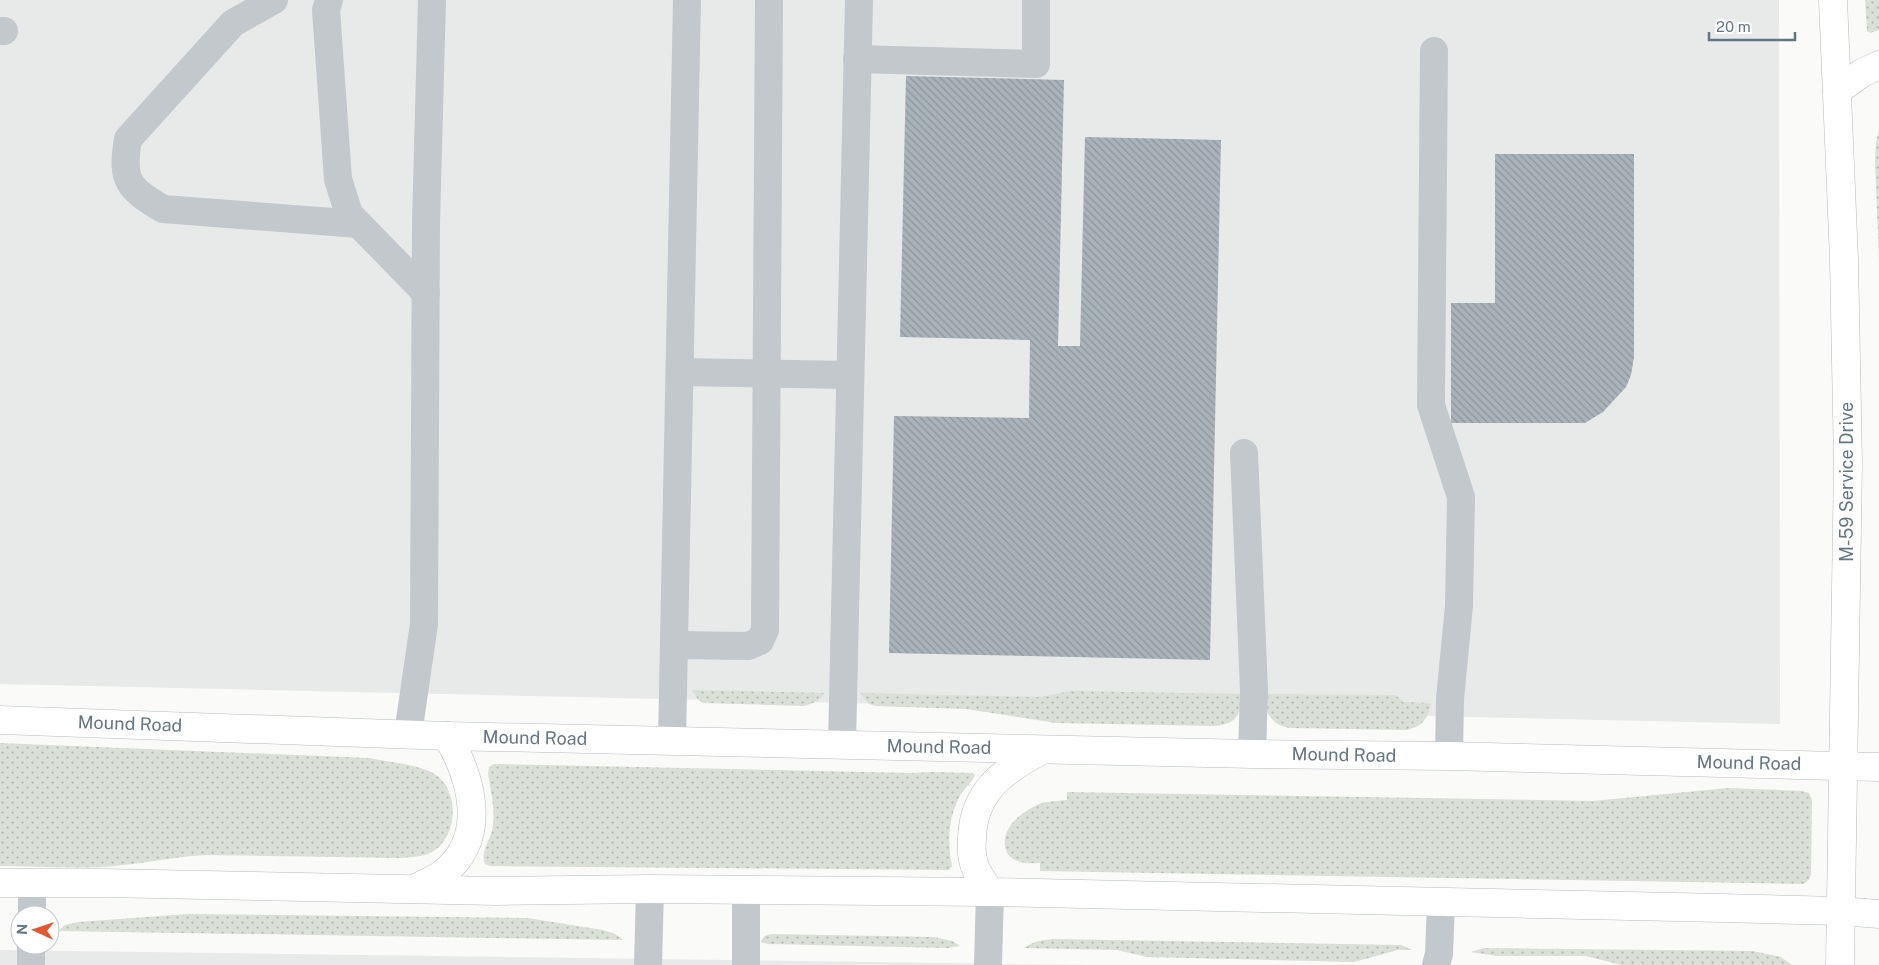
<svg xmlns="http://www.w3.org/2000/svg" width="1879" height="965" font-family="'Public Sans',sans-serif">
  <defs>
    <pattern id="grass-dots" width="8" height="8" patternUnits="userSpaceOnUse" patternTransform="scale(1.25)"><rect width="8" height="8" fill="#dadfd7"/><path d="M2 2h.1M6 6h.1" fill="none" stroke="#b4b9b4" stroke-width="1.8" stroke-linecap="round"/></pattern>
    <pattern id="building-back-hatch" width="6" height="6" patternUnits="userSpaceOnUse" patternTransform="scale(1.25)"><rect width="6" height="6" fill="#aab3b9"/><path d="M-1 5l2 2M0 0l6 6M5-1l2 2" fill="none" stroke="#8e969c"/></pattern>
  </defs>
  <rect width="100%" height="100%" fill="#fafaf8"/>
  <g fill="#e8e9e9">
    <path d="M0,0H1779L1780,724L0,684Z"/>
    <path d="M0,950L1090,965H0Z"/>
  </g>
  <g fill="url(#grass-dots)">
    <path d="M1865,0H1879V30L1870,33L1867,31Z"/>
    <path d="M1879,130V261L1875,160L1876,142Z"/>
    <path d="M692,690L825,693C819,701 814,703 804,706L705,703L699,701Z"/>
    <path d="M1071,691L1243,694C1239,715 1239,723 1215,726L1056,723L966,709L876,706L869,704L860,693L1040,697Z"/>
    <path d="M1263,694L1396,695L1403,702L1431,703C1428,719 1423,726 1407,730L1290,728C1271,725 1265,712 1263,694Z"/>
    <path d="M0,743L369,758C388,762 416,764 433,773C460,788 459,837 432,852C423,857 411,857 401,858L208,855C180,856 152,862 124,865C83,870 41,866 0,866Z"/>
    <path d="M494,764L911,773L932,772L972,773L975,775C972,783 965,787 961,794C948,817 947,840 952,866L949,870L490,866L485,864C480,854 489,841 492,831C496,812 491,792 488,773L489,767Z"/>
    <path d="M1728,788L1802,791L1809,793L1812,800L1811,874L1809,880L1803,884L1040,871V863C1034,863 1027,864 1021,862C1014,861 1008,856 1006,850C999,829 1021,812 1039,804C1048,801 1058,801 1067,800V792L1593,801Z"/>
    <path d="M188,914L527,918L603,930L615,934L623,940L58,931L65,925L78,922Z"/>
    <path d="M772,934L934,937L952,941L960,946L948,948L768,944L761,942C763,936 766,935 772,934Z"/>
    <path d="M1053,939L1401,945L1412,950H1398L1354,962L1147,957L1117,950L1024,948C1034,941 1042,940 1053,939Z"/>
    <path d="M1484,948L1753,951L1781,957L1792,965H1622L1586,956H1497L1471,952Z"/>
  </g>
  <g fill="url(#building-back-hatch)">
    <path d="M906,76L1064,80L1058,346H1080L1085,137L1221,140L1210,660L889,653L894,416L1029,418L1030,340L900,337Z"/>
    <path d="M1495,154H1634V357L1631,375L1626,387L1603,412L1585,423H1451V303H1495Z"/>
  </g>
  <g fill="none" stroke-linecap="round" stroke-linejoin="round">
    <g stroke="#b5babe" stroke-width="29">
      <g id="major">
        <path d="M1833,0L1844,259L1848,463L1840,965"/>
        <path d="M1837,91L1862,73L1879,65"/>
        <path d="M0,720L447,736L1252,754L1449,756L1879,767"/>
        <path d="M0,883H102L497,891L650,889L990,892L1722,908L1840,911L1879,914"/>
        <path d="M414,889C423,884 434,880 442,874C489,839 472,778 447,736"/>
        <path d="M990,892C986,885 979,877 976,869C972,861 971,848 972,839C973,791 1004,770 1042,750"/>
      </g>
    </g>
    <g stroke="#c3c8cc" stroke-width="28">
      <path d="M274,0L233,23L128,139C121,181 128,188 163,209L359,224"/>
      <path d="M329,0L326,10L338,179L349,214L426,293"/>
      <path d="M0,31H4"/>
      <path d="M1434,51L1431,405L1461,497L1459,606L1450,699L1449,756"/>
      <path d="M857,59L1036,64V0"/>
      <path d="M680,372L850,375"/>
      <path d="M1244,453L1254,690L1252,754"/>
      <path d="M675,645L748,646L760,641L765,630L769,0"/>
      <path d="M408,734L424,624L426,223L432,0"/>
      <path d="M672,741L687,0"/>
      <path d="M842,744L859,0"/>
      <path d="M32,915V884"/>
      <path d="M31,965V945"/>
      <path d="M648,965L650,889"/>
      <path d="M746,965V890"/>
      <path d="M988,965L990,892"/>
      <path d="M1436,965L1439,954L1441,903"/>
    </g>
    <use href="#major" stroke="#fff" stroke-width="28"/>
  </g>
  <g text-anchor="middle" stroke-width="5" stroke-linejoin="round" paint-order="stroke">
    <g font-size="18" fill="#657683" stroke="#fff">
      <text transform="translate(1847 482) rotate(-90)" y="6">M-59 Service Drive</text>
      <text transform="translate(130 724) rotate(2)" y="6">Mound Road</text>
      <text transform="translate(535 738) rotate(1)" y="6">Mound Road</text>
      <text transform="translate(939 747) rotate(1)" y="6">Mound Road</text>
      <text transform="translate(1344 755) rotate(1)" y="6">Mound Road</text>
      <text transform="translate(1749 763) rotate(1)" y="6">Mound Road</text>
    </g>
  </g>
  <g transform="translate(35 930) rotate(273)"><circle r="24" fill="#ffffff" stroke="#c1c8cd"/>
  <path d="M0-4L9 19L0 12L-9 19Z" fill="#e4572e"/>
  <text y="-8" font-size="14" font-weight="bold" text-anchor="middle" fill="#657683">N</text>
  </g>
  <path d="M1709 32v8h86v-8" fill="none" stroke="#657683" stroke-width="2.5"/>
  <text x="1716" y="32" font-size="15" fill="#657683" stroke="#ffffff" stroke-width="4" paint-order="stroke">20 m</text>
</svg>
